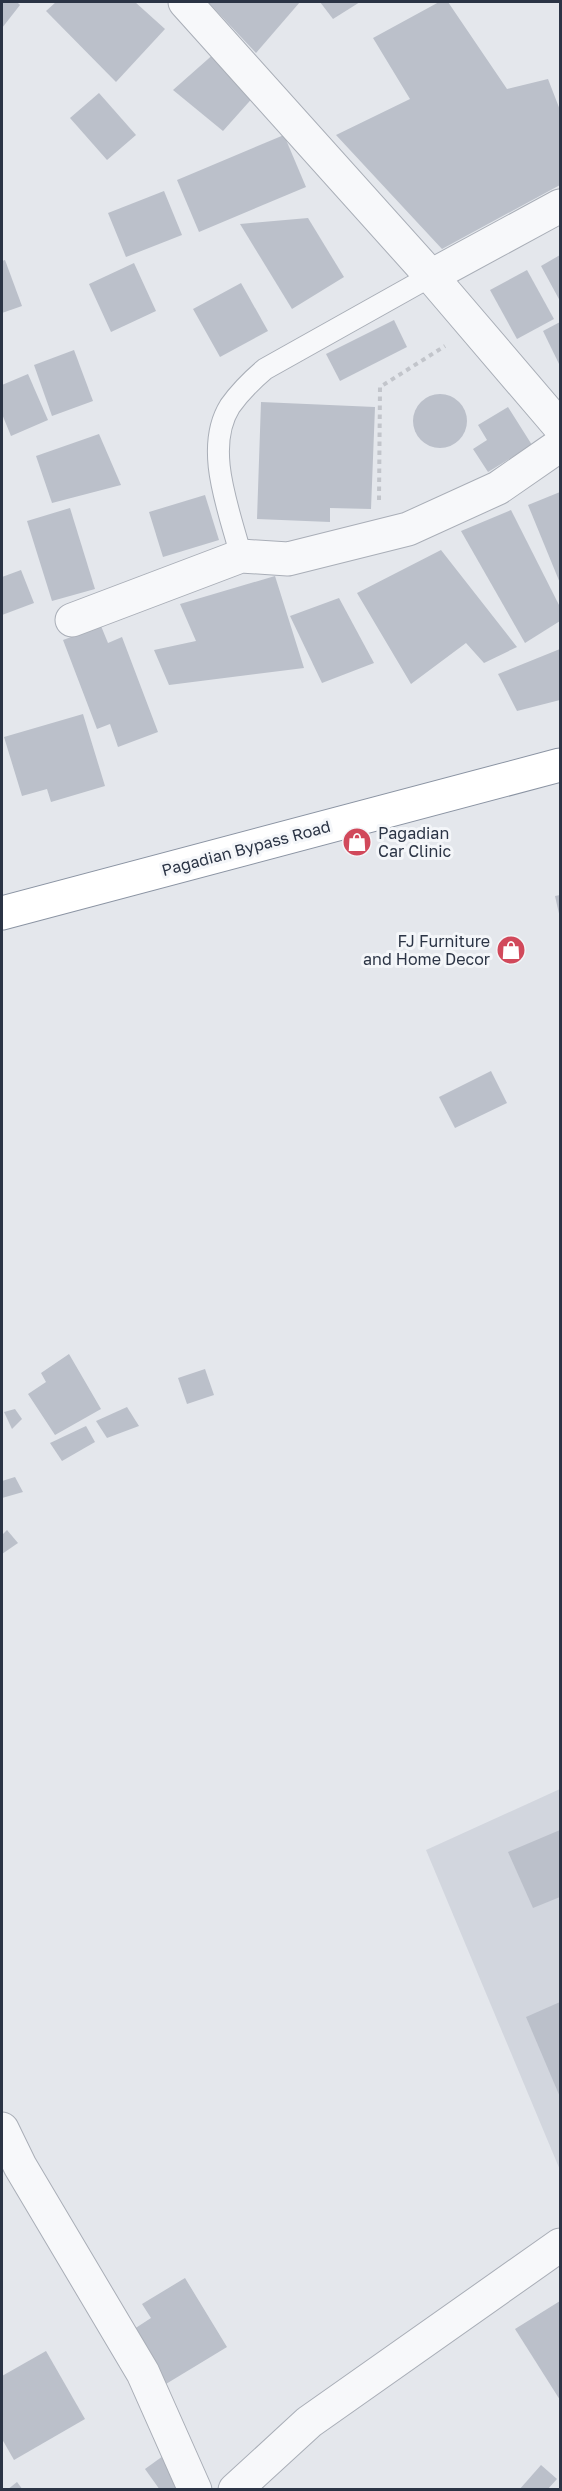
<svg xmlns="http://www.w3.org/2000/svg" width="562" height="2491" font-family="'Golos Text',sans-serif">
  <rect width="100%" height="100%" fill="#e4e7ec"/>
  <path fill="#d2d6de" d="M560,1789V2170L426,1850Z"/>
  <g fill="#bbc0ca">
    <path d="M2,2H17L20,5L2,28Z"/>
    <path d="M56,2H135L165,29L116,82L46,11Z"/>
    <path d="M208,2H300L256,53Z"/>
    <path d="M320,2H360L333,19Z"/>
    <path d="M439,2H448L507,89L548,79L560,110V185L442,249L336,135L410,99L373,38Z"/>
    <path d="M216,52L256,94L223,131L173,90Z"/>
    <path d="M99,93L136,135L107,160L70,118Z"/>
    <path d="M284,135L306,187L199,232L177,180Z"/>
    <path d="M164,191L182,235L126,257L108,213Z"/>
    <path d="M308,218L344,277L292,309L240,224Z"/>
    <path d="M560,255V301L541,266Z"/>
    <path d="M5,260L22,306L2,313V261Z"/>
    <path d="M134,263L156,311L111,332L89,284Z"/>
    <path d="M527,270L554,319L517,339L490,290Z"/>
    <path d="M241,283L268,331L220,357L193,309Z"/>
    <path d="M394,320L407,347L340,381L326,354Z"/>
    <path d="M560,322V366L543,331Z"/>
    <path d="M74,350L93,401L52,416L34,365Z"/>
    <path d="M28,374L48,420L11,436L2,414V385Z"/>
    <circle cx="440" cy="421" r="27"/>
    <path d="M261,402L375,407L371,509L330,508V522L257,519Z"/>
    <path d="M508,407L532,445L488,472L473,449L487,440L478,425Z"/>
    <path d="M99,434L121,485L52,503L36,456Z"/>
    <path d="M560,492V583L528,505Z"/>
    <path d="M205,495L219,540L163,557L149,512Z"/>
    <path d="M70,508L95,589L52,601L27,521Z"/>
    <path d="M511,510L560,607V621L525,643L461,531Z"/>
    <path d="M441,550L517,647L484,663L466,643L411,684L357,593Z"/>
    <path d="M21,570L34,603L2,615V577Z"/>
    <path d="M275,576L304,668L169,685L154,650L196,641L180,604Z"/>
    <path d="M339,598L374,663L322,683L290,616Z"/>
    <path d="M101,626L108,643L122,637L158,732L118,747L110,724L97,729L63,640Z"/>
    <path d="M560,649V700L517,711L498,674Z"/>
    <path d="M83,714L105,786L51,802L47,789L22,796L4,737Z"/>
    <path d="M560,895V918L555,896Z"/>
    <path d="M491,1071L507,1103L455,1128L439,1097Z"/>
    <path d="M69,1354L101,1409L55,1435L28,1394L46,1382L41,1373Z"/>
    <path d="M205,1369L214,1395L187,1404L178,1378Z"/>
    <path d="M127,1407L139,1426L107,1438L96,1421Z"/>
    <path d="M15,1409L22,1419L12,1429L4,1412Z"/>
    <path d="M86,1426L95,1442L62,1461L50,1443Z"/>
    <path d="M15,1477L23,1492L2,1498V1481Z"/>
    <path d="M7,1530L18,1543L2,1554V1535Z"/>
    <path d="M560,1830V1897L533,1908L508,1852Z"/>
    <path d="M560,2002V2097L526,2017Z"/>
    <path d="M185,2278L227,2347L161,2387L128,2333L151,2318L142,2304Z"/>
    <path d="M560,2301V2400L515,2329Z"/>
    <path d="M46,2351L85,2419L14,2460L2,2439V2376Z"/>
    <path d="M163,2456L182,2483L173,2490H160L145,2469Z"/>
    <path d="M541,2465L557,2479L547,2490H519Z"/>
    <path d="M17,2482L23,2490H7Z"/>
  </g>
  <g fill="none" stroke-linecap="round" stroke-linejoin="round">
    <g stroke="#a9aeb7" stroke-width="23">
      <path id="lane" d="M241,556C230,512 203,449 230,406C240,392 252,380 265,369L431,276"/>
    </g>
    <g stroke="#a9aeb7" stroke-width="35">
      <g id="street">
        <path d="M185,2L431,276L560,427"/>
        <path d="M431,276L560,206"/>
        <path d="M72,620L241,556L288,559L408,529L498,488L560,445"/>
        <path d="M2,2129L20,2166L143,2373L195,2490"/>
        <path d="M235,2490L309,2422L560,2245"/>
      </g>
    </g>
    <g stroke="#8b94a3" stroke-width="35">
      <path id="highway" d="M2,913L560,765"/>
    </g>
    <path stroke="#c2c5cb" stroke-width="4" stroke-dasharray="4.5 4.5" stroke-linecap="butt" d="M379,500L380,387L445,346"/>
    <use href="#lane" stroke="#f7f8fa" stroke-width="21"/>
    <use href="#street" stroke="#f7f8fa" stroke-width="33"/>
    <use href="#highway" stroke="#fff" stroke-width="33"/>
  </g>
  <defs>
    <g id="shop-disc" transform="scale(1.5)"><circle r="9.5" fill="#d1495b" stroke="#f4f6f9"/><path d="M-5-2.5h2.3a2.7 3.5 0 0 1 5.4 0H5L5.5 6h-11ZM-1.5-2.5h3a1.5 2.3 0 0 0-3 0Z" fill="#fff"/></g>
  </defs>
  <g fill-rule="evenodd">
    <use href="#shop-disc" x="357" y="842"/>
    <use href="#shop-disc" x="511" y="950"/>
  </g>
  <g text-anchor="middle" stroke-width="6" stroke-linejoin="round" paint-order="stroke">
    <g font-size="16" fill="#2b3445" stroke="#f4f6f9" text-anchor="start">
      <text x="378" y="839">Pagadian<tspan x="378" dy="18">Car Clinic</tspan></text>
      <text x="490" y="947" text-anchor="end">FJ Furniture<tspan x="490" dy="18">and Home Decor</tspan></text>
    </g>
    <g font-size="16" fill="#2b3445" stroke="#f4f6f9">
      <text transform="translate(246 848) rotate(-15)" y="6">Pagadian Bypass Road</text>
    </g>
  </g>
  <rect width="562" height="2491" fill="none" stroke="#2b3445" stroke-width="6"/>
</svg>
